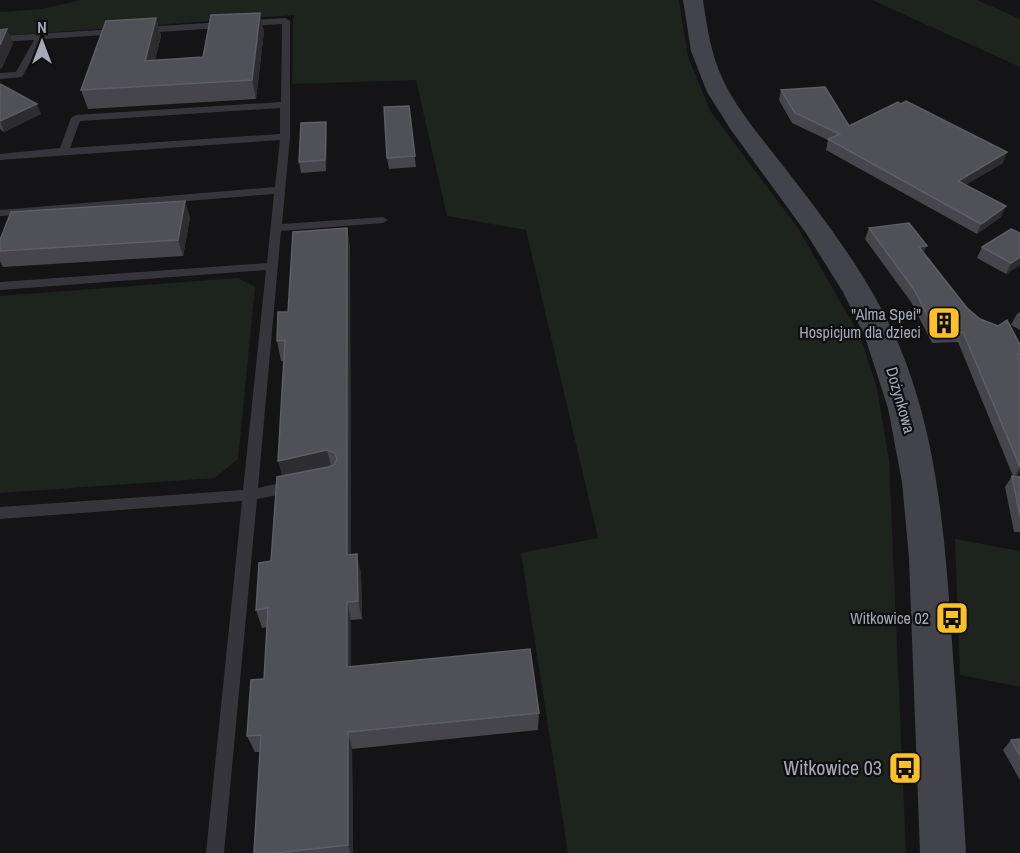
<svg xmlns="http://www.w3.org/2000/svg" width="1020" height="853" font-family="'Archivo Narrow',sans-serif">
  <rect width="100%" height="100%" fill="#141416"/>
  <g fill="#1c241d">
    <path d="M82,0H679L688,57L711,112L798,228L861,338L877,388L889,460L906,853H568L521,553L598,538L526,230L447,216L416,80L292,84L293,19L295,15L0,36V12L41,9Z"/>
    <path d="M872,0H977L1020,19V67Z"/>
    <path d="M238,278L255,287L238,459L215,478L0,493V296Z"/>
    <path d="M955,539L1020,551V687L960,675Z"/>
  </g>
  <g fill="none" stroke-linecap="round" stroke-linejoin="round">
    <g fill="#35353b" fill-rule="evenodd">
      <path d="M286,18L290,21V137L282,224L383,217L388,220L383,223L281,231L258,488L293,480L298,482L300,486L298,490L293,492L257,499L224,853H206L242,501L0,519V507L243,490L266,270L0,290V282L267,263L274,194L0,216V210L275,187L280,140L0,160V154L60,148L71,118L76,115L281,102L282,24L143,33L139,30L143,27ZM280,108V134L70,148L80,121Z"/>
      <path d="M117,29L121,32L120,34L43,39L22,77L0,79V73L16,72L34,40L0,42V36Z"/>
    </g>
    <path fill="#43444b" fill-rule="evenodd" d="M683,0H703C707,27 711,55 723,80C738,111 760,136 781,163C823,217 866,273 895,336C938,432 945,538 952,642C957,712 962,783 966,853H920L909,558L902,482L888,408L865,337L843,292L806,233L731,130L707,92L691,51Z"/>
  </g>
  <g fill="#45454b">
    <path d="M156,18L161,36L155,60L203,57L264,31L256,99L88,109L81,90Z"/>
    <path d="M0,84L41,114L4,132L0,129Z"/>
    <path d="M781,90L849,126L1003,163L965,185L1001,217L977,234L826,150L828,140L792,123L779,100Z"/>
    <path d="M409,106L416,167L389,169L387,158Z"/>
    <path d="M327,132L326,171L301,173L299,162Z"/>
    <path d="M190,217L183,256L3,267L0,261V240Z"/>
    <path d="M347,228L350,248L351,555L361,573L362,619L351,620V667L539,713L538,730L352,749L353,853H254L260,752H255L247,736L264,679L267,627L262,628L256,610L271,561L282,476L284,361H281L277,341L288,312Z"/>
    <path d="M869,228L924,253L967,308L980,319L1020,345V471L1017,476L1020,477V532H1014L1005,487L1012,476H1013L958,342L932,343L911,302L865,239Z"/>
    <path d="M982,247L1020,265L1006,274L977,258Z"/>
    <path d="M1020,312V330L1011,325L1017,314Z"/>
    <path d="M1020,739V780L1003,750L1011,740Z"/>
  </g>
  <g fill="#2d2d31">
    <path d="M260,13L264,31L256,99L252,80Z"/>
    <path d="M156,18L161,36L150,79L145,61Z"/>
    <path d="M7,29L13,44L1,70L0,67V45Z"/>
    <path d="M37,104L41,114L4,132L0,121Z"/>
    <path d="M326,122L327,132L326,171L325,160Z"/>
    <path d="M1007,152L1003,163L954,191L958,181Z"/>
    <path d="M185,201L190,217L183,256L178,240Z"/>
    <path d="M1006,206L1001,217L977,234L981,224Z"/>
    <path d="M347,228L350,248L351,574L347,555Z"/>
    <path d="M927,246L922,257L919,247Z"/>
    <path d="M1020,257V265L1006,274L1011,263Z"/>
    <path d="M327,450L332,470L283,480L278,461Z"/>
    <path d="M1020,467V471L1017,476L1014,477Z"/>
    <path d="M357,554L361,573L362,619L358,601Z"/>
    <path d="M347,602L351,620V685L347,667Z"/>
    <path d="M348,732L352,749L353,853H350L348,845Z"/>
  </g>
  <g fill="#505057" stroke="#5d5e66" stroke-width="1.5">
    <path d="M260,13L252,80L81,90L106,21L156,18L145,61L203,57L211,15Z"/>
    <path d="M7,29L0,45V30Z"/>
    <path d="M0,84L37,104L0,121Z"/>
    <path d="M825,87L849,126L898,102L901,104L906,101L1007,152L958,181L1006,206L981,224L828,139L840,134L795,113L781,90Z"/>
    <path d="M409,106L415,156L387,158L384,107Z"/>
    <path d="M326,122L325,160L299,162L301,123Z"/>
    <path d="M185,201L178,240L0,251V240L11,212Z"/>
    <path d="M909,223L927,246L919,247L967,308L980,319L998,326L1007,320L1020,345V354H1017L1020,361V467L963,332L936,333L915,291L869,228Z"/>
    <path d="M347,228V555L357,554L358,601L347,602V667L530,649L539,713L348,732V845L276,853H254L261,735L247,736L251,680L264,679L268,608L256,610L259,563L271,561L277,477L328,467L334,465L337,459L335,453L327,450L278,461L285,340L277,341L278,312H288L293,232Z"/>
    <path d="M1011,229L1020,233V257L1011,263L982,247Z"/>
    <path d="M1012,476L1020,477V516Z"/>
    <path d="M1020,739V756L1011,740Z"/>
  </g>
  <defs>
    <g id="building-square" transform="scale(1.725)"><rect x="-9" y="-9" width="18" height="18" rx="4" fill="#fcc126" stroke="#0f0f11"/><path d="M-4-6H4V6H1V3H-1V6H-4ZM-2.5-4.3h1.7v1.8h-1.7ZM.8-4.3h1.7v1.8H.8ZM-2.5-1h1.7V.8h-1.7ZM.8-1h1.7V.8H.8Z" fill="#111"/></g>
    <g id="bus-square" transform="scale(1.725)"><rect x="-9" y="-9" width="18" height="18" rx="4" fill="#fcc126" stroke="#0f0f11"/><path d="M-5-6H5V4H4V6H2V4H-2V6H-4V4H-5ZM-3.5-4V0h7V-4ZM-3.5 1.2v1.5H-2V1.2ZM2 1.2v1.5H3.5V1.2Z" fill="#111"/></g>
  </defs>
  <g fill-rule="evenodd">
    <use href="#building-square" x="944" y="323"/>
    <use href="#bus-square" x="952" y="618"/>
    <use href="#bus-square" x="905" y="768"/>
  </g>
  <g text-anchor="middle" stroke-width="4.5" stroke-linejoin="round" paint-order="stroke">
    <g font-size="16" fill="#a5a9b7" stroke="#0f0f11" text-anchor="end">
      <text x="921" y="320">"Alma Spei"<tspan x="921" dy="18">Hospicjum dla dzieci</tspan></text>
      <text x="929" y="624">Witkowice 02</text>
    </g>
    <g font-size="16" fill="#a5a9b7" stroke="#0f0f11">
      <text transform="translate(901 400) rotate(74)" y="6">Dożynkowa</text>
    </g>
    <g font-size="20" fill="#a5a9b7" stroke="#0f0f11" text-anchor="end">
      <text x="882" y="775">Witkowice 03</text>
    </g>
  </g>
  <g transform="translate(42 42)" stroke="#0f0f11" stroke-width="4.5" paint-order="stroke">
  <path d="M0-4.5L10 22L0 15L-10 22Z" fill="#a5a9b7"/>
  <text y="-9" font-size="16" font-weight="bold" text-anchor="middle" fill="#a5a9b7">N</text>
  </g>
</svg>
